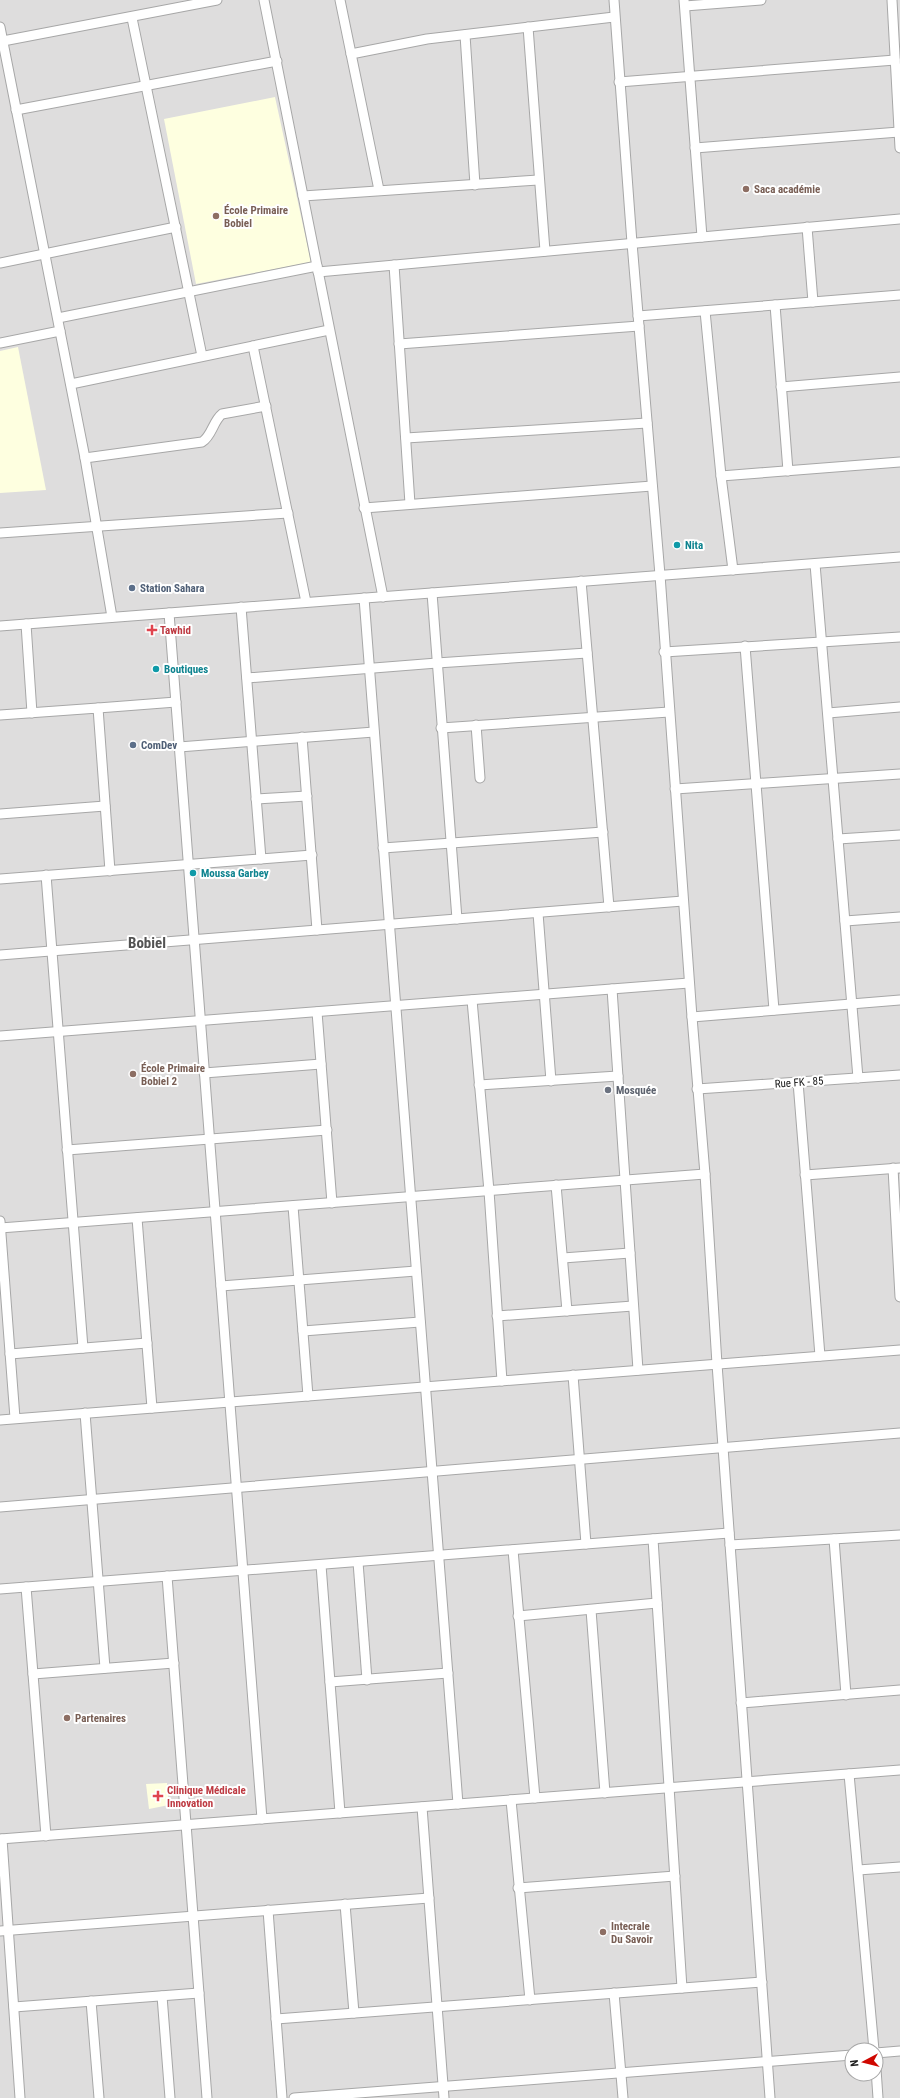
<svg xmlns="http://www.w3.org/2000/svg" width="900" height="2098" font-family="'Roboto Condensed',sans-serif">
  <rect width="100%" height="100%" fill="#f1ede6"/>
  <path fill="#dedddd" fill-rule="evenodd" d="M0,0H900V2098H0ZM852,2050H876V2074H852Z"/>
  <g fill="#feffe0">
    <path d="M275,97L311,262L196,284L164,119Z"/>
    <path d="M18,347L46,490L0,493V351Z"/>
    <path d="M167,1783L169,1805L149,1809L146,1784Z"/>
  </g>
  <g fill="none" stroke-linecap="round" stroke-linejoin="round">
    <g stroke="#a7a7a7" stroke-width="11">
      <g id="minor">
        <path d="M264,0L383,597"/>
        <path d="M340,0L379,190"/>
        <path d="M614,0L632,243L660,575L692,1017L705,1174L717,1364L770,2098"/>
        <path d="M684,0L702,237"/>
        <path d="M892,0L900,148"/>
        <path d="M685,6L761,0"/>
        <path d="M132,18L202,356"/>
        <path d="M0,27L85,458L112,617"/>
        <path d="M528,27L545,251"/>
        <path d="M465,35L475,185"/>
        <path d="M3,41L217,0"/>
        <path d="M351,54L427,39L614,17"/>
        <path d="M619,82L895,60"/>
        <path d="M16,110L277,61"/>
        <path d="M695,148L899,132"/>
        <path d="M303,196L538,180"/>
        <path d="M807,227L813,302"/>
        <path d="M0,263L176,227"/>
        <path d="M394,265L410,504"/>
        <path d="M318,272L900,219"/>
        <path d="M775,305L788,471"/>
        <path d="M705,311L721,476L733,570"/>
        <path d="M638,316L900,295"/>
        <path d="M58,318L317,266"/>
        <path d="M0,343L60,331"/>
        <path d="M399,344L639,326"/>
        <path d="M253,346L306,602"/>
        <path d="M71,384L329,330"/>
        <path d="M781,387L900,377"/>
        <path d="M406,438L647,423"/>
        <path d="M85,458L202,442C212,436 213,421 222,414L266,406"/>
        <path d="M721,476L900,462"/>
        <path d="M364,508L652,486"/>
        <path d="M0,533L288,513"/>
        <path d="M815,564L858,1078"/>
        <path d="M581,581L609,907"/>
        <path d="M432,593L457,919"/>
        <path d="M364,598L458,1804"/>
        <path d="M241,607L261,859"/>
        <path d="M169,613L262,1819"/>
        <path d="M26,624L32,713"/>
        <path d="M0,626L900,557"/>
        <path d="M745,646L774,1010"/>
        <path d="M664,652L900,637"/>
        <path d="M247,678L437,663L587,653"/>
        <path d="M98,708L176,702"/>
        <path d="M828,713L900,707"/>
        <path d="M0,715L98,708L110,871"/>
        <path d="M476,725L480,778"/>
        <path d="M441,728L669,712"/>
        <path d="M302,737L317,930"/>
        <path d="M179,747L374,732"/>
        <path d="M675,789L900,774"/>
        <path d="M256,799L307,796"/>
        <path d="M0,814L105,806"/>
        <path d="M838,839L900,835"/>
        <path d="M383,848L603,832"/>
        <path d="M46,875L83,1348"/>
        <path d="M0,879L312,855"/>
        <path d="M538,913L551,1081"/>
        <path d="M845,921L900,917"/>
        <path d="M0,955L683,901"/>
        <path d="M612,989L638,1370"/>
        <path d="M472,1000L489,1191L502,1381"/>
        <path d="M317,1012L332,1203"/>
        <path d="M692,1017L900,1000"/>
        <path d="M0,1036L689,983"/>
        <path d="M204,1073L321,1064"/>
        <path d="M798,1082L820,1356"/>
        <path d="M479,1085L618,1076"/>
        <path d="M697,1089L900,1075"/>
        <path d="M67,1150L327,1130"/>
        <path d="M893,1168L900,1297"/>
        <path d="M805,1175L900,1168"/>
        <path d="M556,1185L567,1311"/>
        <path d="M293,1206L308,1396"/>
        <path d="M137,1218L152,1408"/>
        <path d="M0,1221L15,1418"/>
        <path d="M0,1228L705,1174"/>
        <path d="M563,1258L630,1253"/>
        <path d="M221,1286L416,1271"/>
        <path d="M497,1316L633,1306"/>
        <path d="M303,1331L420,1322"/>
        <path d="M10,1354L147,1343"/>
        <path d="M573,1375L586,1544"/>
        <path d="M85,1413L105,1668"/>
        <path d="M0,1420L900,1350"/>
        <path d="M0,1507L900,1433"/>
        <path d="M653,1539L682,1988"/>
        <path d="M834,1539L846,1695"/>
        <path d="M730,1545L900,1535"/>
        <path d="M513,1550L535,1798"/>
        <path d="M358,1562L367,1680"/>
        <path d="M321,1565L340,1813"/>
        <path d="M167,1576L207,2098"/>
        <path d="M26,1587L46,1836"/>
        <path d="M0,1589L729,1533"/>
        <path d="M591,1610L605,1793"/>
        <path d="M518,1616L657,1603"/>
        <path d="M33,1674L174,1663"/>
        <path d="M330,1682L448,1673"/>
        <path d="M741,1703L900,1690"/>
        <path d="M849,1774L874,2050"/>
        <path d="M511,1800L530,2000"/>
        <path d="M422,1807L444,2098"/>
        <path d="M0,1839L900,1770"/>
        <path d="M2,1839L20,2098"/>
        <path d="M858,1870L900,1867"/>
        <path d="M518,1888L675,1876"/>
        <path d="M345,1904L354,2013"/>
        <path d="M268,1910L282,2098"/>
        <path d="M0,1931L429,1898"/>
        <path d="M614,1993L623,2098"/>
        <path d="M162,1996L170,2098"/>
        <path d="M91,2001L99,2098"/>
        <path d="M14,2007L199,1993"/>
        <path d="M276,2019L762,1982"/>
        <path d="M876,2053L900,2051"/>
        <path d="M876,2069L878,2098"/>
        <path d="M294,2098L852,2055"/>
      </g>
    </g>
    <use href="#minor" stroke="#fff" stroke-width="9"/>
  </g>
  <g fill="#8d6e63" stroke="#fff" stroke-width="1.5">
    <circle cx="746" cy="189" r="4"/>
    <circle cx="216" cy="216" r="4"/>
    <circle cx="133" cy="1074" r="4"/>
    <circle cx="67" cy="1718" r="4"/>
    <circle cx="603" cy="1932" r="4"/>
  </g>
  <g fill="#0f9aa8" stroke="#fff" stroke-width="1.5">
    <circle cx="677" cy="545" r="4"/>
    <circle cx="156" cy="669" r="4"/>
    <circle cx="193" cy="873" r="4"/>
  </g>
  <g fill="#5c6f8a" stroke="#fff" stroke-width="1.5">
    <circle cx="132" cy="588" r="4"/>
    <circle cx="133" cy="745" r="4"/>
  </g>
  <g fill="#e0444e" stroke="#fff" stroke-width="1.5">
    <path d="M150 624h4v4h4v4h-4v4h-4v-4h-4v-4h4z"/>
    <path d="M156 1790h4v4h4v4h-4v4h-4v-4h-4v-4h4z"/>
  </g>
  <circle fill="#6b7280" stroke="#fff" stroke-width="1.5" cx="608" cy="1090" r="4"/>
  <g text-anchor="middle" stroke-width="4" stroke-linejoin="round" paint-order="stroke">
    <g font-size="11" font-weight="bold" fill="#785e54" stroke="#fff" text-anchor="start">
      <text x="754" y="193">Saca académie</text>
      <text x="224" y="214">École Primaire<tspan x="224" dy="13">Bobiel</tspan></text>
      <text x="141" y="1072">École Primaire<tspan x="141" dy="13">Bobiel 2</tspan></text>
      <text x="75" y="1722">Partenaires</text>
      <text x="611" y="1930">Intecrale<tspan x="611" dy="13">Du Savoir</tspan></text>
    </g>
    <g font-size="11" font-weight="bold" fill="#0d838f" stroke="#fff" text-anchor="start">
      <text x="685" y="549">Nita</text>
      <text x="164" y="673">Boutiques</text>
      <text x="201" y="877">Moussa Garbey</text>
    </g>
    <g font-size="11" font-weight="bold" fill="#4e5e75" stroke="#fff" text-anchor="start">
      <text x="140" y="592">Station Sahara</text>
      <text x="141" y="749">ComDev</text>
    </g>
    <g font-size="11" font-weight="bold" fill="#be3a42" stroke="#fff" text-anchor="start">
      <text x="160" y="634">Tawhid</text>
      <text x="167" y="1794">Clinique Médicale<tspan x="167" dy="13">Innovation</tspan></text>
    </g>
    <g font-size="11" fill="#202020" stroke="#fff">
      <text transform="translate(799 1082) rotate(-4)" y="4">Rue FK - 85</text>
    </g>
    <g font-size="11" font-weight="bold" fill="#5b616d" stroke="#fff" text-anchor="start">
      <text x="616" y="1094">Mosquée</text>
    </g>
    <g font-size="15" font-weight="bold" fill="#535353" stroke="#fff">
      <text x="147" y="948">Bobiel</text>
    </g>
  </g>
  <g transform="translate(864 2062) rotate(263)"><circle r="19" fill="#ffffff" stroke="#a6a6a6"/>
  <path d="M0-3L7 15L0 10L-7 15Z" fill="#cf0700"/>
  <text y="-6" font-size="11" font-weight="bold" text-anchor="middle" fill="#202020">N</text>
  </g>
</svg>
